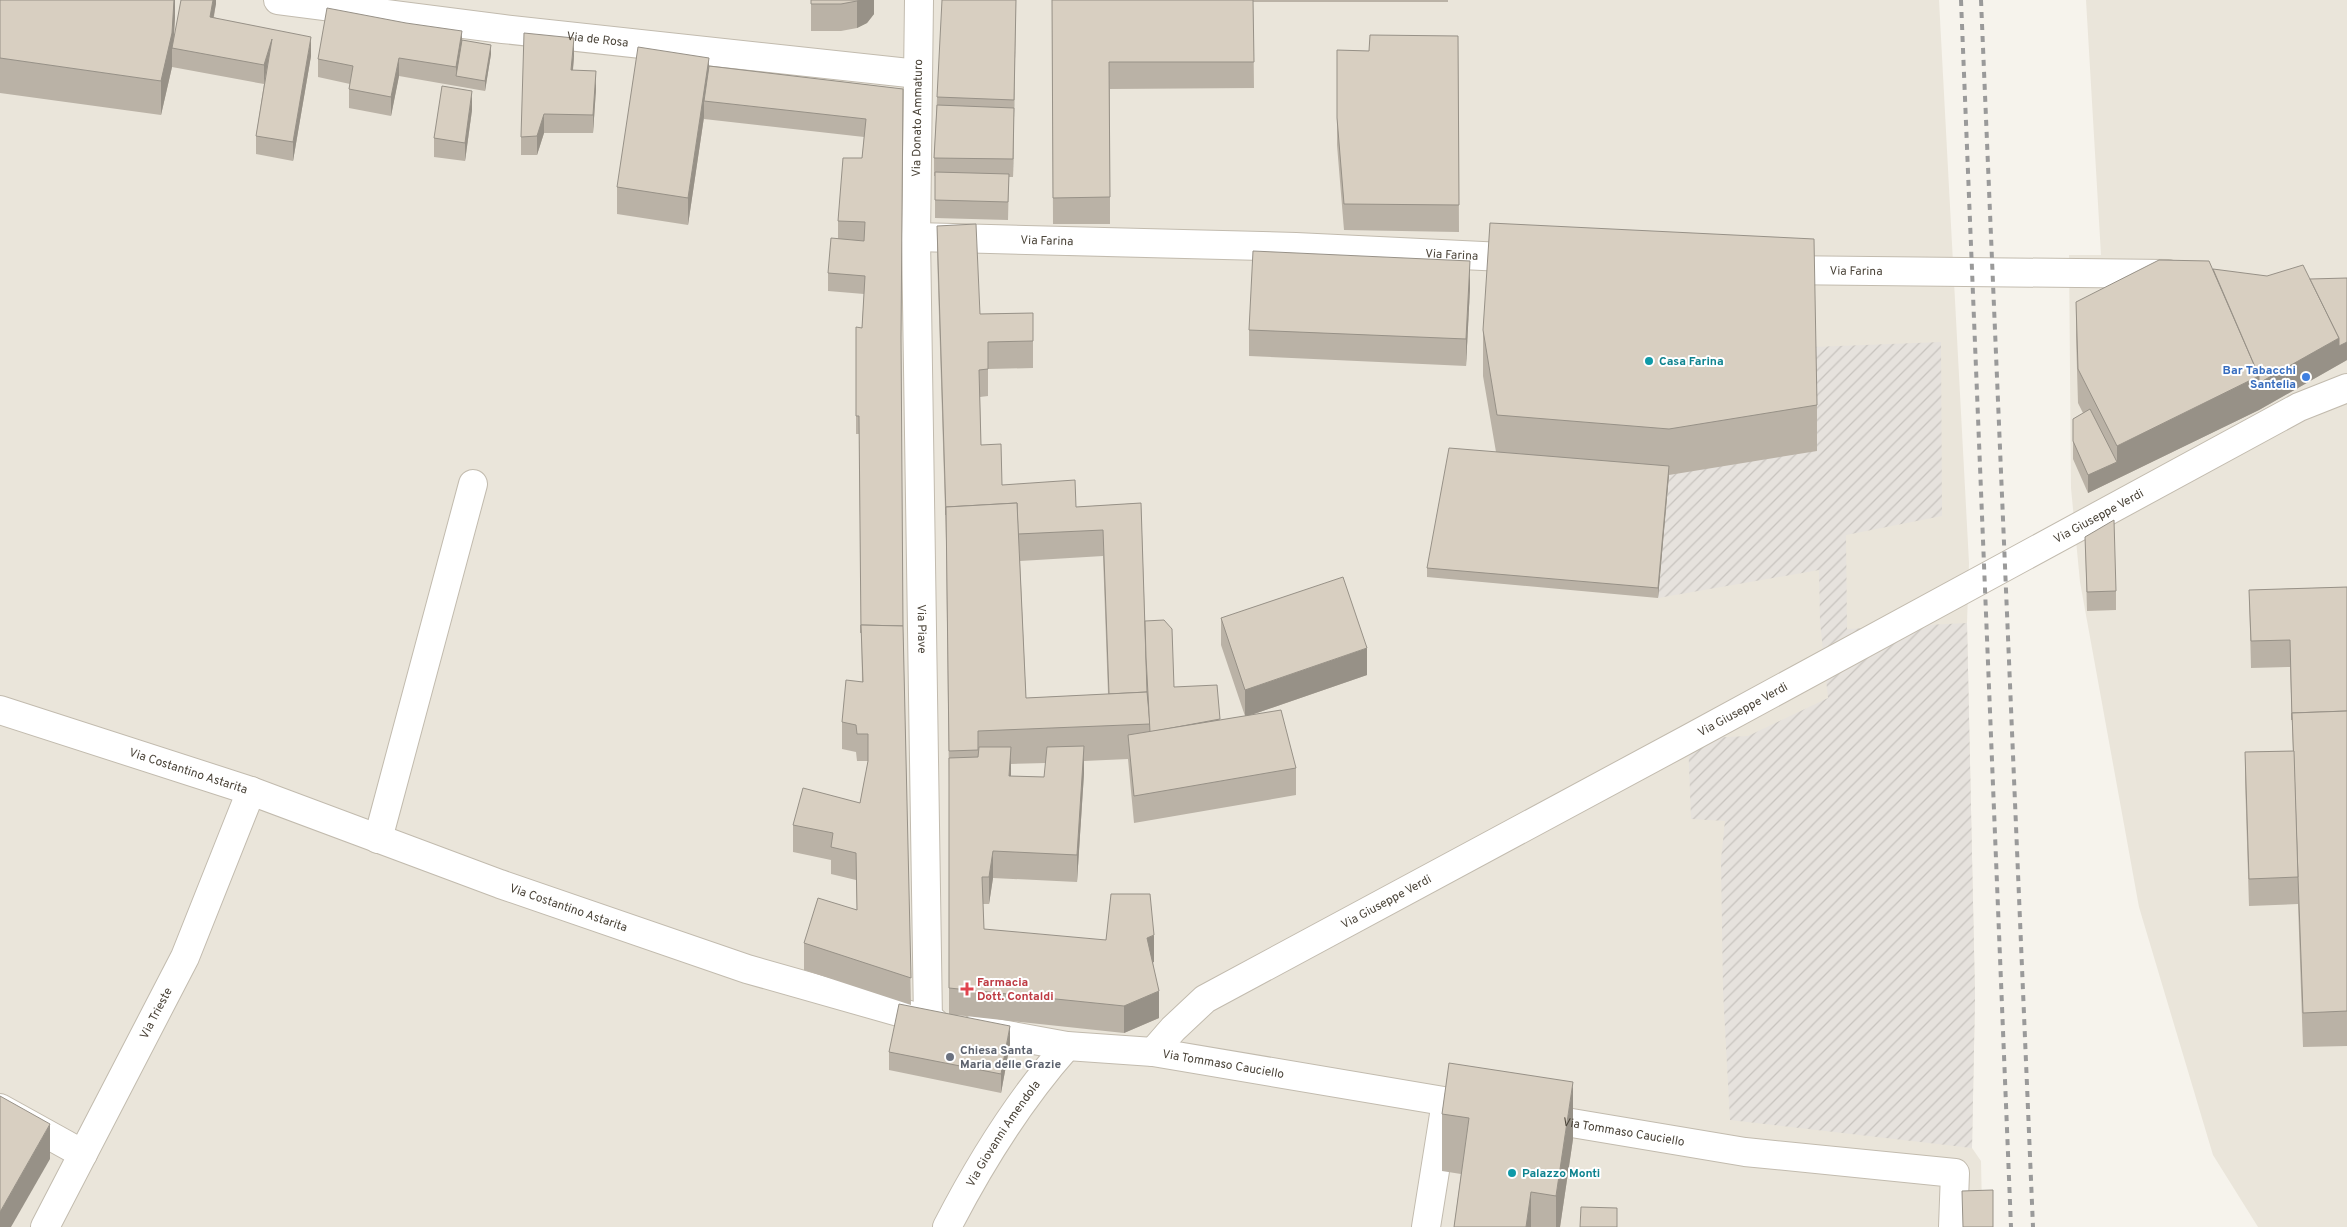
<svg xmlns="http://www.w3.org/2000/svg" width="2347" height="1227" font-family="Overpass,sans-serif">
  <defs>
    <pattern id="industrial-furrows" width="10" height="10" patternUnits="userSpaceOnUse" patternTransform="scale(1.25)"><rect width="10" height="10" fill="#e6e2dd"/><path d="M-1 1l2-2M0 10L10 0M9 11l2-2" fill="none" stroke="#c7c3be"/></pattern>
  </defs>
  <rect width="100%" height="100%" fill="#f6f3ec"/>
  <g fill="#eae5da">
    <path d="M0,0H1939L1969,563L1967,623L1975,996L1972,1148L1981,1161L1982,1209L1993,1227H0Z"/>
    <path d="M2086,0H2347V1227H2258L2213,1155L2139,907L2080,582L2071,488L2069,255H2101Z"/>
  </g>
  <path fill="url(#industrial-furrows)" d="M1941,342L1942,516L1846,535L1847,629L1967,623L1975,996L1972,1148L1730,1120L1723,991L1721,860L1725,821L1691,819L1688,739L1748,736L1828,698L1820,622L1819,570L1658,598L1669,475L1813,347Z"/>
  <g fill="none" stroke-linecap="round" stroke-linejoin="round">
    <g stroke="#c2bbae" stroke-width="30">
      <g id="minor">
        <path id="s1" d="M278,0L503,29L918,74"/>
        <path id="s2" d="M919,0L916,237L928,1021"/>
        <path id="s3" d="M916,237L1296,247L1524,258"/>
        <path id="s4" d="M1776,270L2168,274"/>
        <path id="s5" d="M0,710L251,791L500,884L747,969L934,1022"/>
        <path d="M378,839L473,484"/>
        <path id="s6" d="M974,1029L1067,1046L1153,1052L1479,1107"/>
        <path id="s7" d="M1153,1052L1173,1029L1205,999L1688,739L2299,407L2347,388"/>
        <path d="M0,1108L83,1154"/>
        <path id="s8" d="M1536,1117L1745,1152L1955,1173L1953,1227"/>
        <path id="s9" d="M45,1227L185,957L251,791"/>
        <path id="s10" d="M947,1227C980,1163 1019,1100 1067,1046"/>
        <path d="M1426,1227L1446,1102"/>
      </g>
    </g>
    <use href="#minor" stroke="#fff" stroke-width="28"/>
    <g stroke="#9a9a9a" stroke-width="4" stroke-dasharray="6 6" stroke-linecap="butt">
      <path d="M1961,0L2011,1227"/>
      <path d="M1981,0L2033,1227"/>
    </g>
  </g>
  <g fill="#bab2a6" fill-rule="evenodd">
    <path d="M0,0H175V17L174,36L216,0L214,17L311,56L293,161L256,154V136L264,84L172,67L161,115L0,93Z"/>
    <path d="M811,0H874V14L867,23L857,28L841,31H811Z"/>
    <path d="M1016,0L1013,177H1009L1008,220L935,218V176H934V158L937,97Z"/>
    <path d="M1052,0H1448V2H1253L1254,88L1110,89V224H1053Z"/>
    <path d="M1458,36L1459,232L1344,230L1337,145V50L1369,51Z"/>
    <path d="M462,40L491,54L485,91L399,76L391,116L349,108V89L350,84L318,77V59Z"/>
    <path d="M574,57L573,70L596,89L593,133H544L537,155H521V137Z"/>
    <path d="M709,66L903,89L901,348L903,626L911,1005L804,970V943L857,910L856,880L831,874V860L793,852V825L860,803L868,761H857L856,752L842,749V722L862,682L859,434H856V416L864,294L828,291V273L838,238V221L862,158L864,137L704,119V117L688,225L617,214V187Z"/>
    <path d="M472,110L465,161L434,157V138Z"/>
    <path d="M937,226L980,314L1033,313V368L988,369V396L980,397L981,445L1002,485L1076,507L1141,503L1145,621L1174,687L1220,720L1245,716L1221,645V618L1367,675L1251,715L1296,768V795L1134,823L1128,759L1084,761V773L1077,882L993,878L989,904H983L984,929L1154,962H1153L1159,1018L1124,1033L956,1015L1010,1044L1001,1093L889,1070V1052L949,1014V785L946,541L937,253ZM1103,556L1108,694L1026,698L1020,561ZM1046,763L1044,777L1011,776V764Z"/>
    <path d="M2213,269L2347,360L2259,410L2088,493L2073,459V419L2083,413L2078,403L2076,336V302Z"/>
    <path d="M1470,288L1466,366L1249,356V330Z"/>
    <path d="M1483,330L1817,405V451L1669,475L1658,598L1427,577V568L1496,452L1483,376Z"/>
    <path d="M2085,537L2116,591V610L2087,611Z"/>
    <path d="M2347,587V1046L2303,1047L2298,904L2249,906L2245,779V752L2293,751L2290,667L2251,668L2249,590Z"/>
    <path d="M1449,1063L1573,1139L1560,1227H1454L1461,1174L1442,1171V1114Z"/>
  </g>
  <g fill="#979187">
    <path d="M174,0H175V17L173,49L172,48V67L161,115V81Z"/>
    <path d="M213,0H216V4L210,35V17Z"/>
    <path d="M859,0H874V14L867,23L857,28V1Z"/>
    <path d="M1016,0L1013,177V159Z"/>
    <path d="M462,31V49L456,76V67Z"/>
    <path d="M311,37V56L293,161V142Z"/>
    <path d="M574,38V57L571,88V70Z"/>
    <path d="M272,39L264,84V65Z"/>
    <path d="M491,45V54L485,91V81Z"/>
    <path d="M399,58V76L391,116V97Z"/>
    <path d="M709,58V85L704,101V117L688,225V198Z"/>
    <path d="M596,71V89L593,133V115Z"/>
    <path d="M472,91V110L465,161V143Z"/>
    <path d="M544,114V133L537,155V136Z"/>
    <path d="M1470,261V288L1466,366V339Z"/>
    <path d="M2339,338L2347,342V360L2259,410V383Z"/>
    <path d="M2259,376V410L2088,493V475L2117,462V446Z"/>
    <path d="M1669,466V475L1658,598V588Z"/>
    <path d="M1367,648V675L1245,717V690Z"/>
    <path d="M1084,746V773L1077,882V855Z"/>
    <path d="M1011,747V774L1009,803V776Z"/>
    <path d="M993,851V878L989,904V877Z"/>
    <path d="M1154,935V962L1147,965V938Z"/>
    <path d="M1159,991V1018L1124,1033V1006Z"/>
    <path d="M1010,1026V1044L1001,1093V1074Z"/>
    <path d="M1573,1082V1139L1560,1227H1556V1196Z"/>
    <path d="M50,1124V1159L11,1227H0V1212Z"/>
    <path d="M1531,1192V1227H1526Z"/>
  </g>
  <g fill="#d8cfc1" stroke="#979187">
    <path d="M0,0H174L172,33L161,81L0,58Z"/>
    <path d="M181,0H213L210,17L311,37L293,142L256,136L272,39L264,65L172,48Z"/>
    <path d="M811,0H859L857,1L841,4H811Z"/>
    <path d="M942,0H1016L1014,100L937,97Z"/>
    <path d="M1052,0H1253L1254,62H1109L1110,197L1053,198Z"/>
    <path d="M327,8L406,23L462,31L456,67L399,58L391,97L349,89L353,66L318,59Z"/>
    <path d="M524,33L574,38L571,70L596,71L593,115L544,114L537,136L521,137Z"/>
    <path d="M1370,35L1458,36L1459,205L1344,204L1337,118V50L1369,51Z"/>
    <path d="M462,40L491,45L485,81L456,76Z"/>
    <path d="M638,47L709,58L688,198L617,187Z"/>
    <path d="M709,66L903,89L901,337L903,626L861,625V633L859,416H856V327L862,328L865,276L828,273L831,238L864,241L865,222L838,221L843,158H862L866,119L704,101Z"/>
    <path d="M442,86L472,91L465,143L434,138Z"/>
    <path d="M937,105L1014,108L1013,159L934,158Z"/>
    <path d="M935,172L1009,174L1008,202L935,200Z"/>
    <path d="M1490,223L1814,239L1817,405L1669,429L1497,415L1483,330Z"/>
    <path d="M976,224L980,314L1033,313V341L988,342V369L979,370L981,445L1001,444L1002,485L1075,480L1076,507L1141,503L1147,692L1109,694L1103,530L1018,534L1017,503L946,507V515L937,226Z"/>
    <path d="M1253,251L1470,261L1466,339L1249,330Z"/>
    <path d="M2159,260L2209,261L2259,376L2117,446L2078,369L2076,302Z"/>
    <path d="M2303,265L2339,338L2259,383V376L2213,269L2267,276Z"/>
    <path d="M2347,278V342L2339,346V338L2310,279Z"/>
    <path d="M2090,409L2117,462L2088,475L2073,441V419Z"/>
    <path d="M1449,448L1669,466L1658,588L1427,568Z"/>
    <path d="M1017,503L1026,698L1147,692L1150,724L978,731V750L949,751L946,507Z"/>
    <path d="M2114,520L2116,591L2087,592L2085,537Z"/>
    <path d="M1343,577L1367,648L1245,690L1221,618Z"/>
    <path d="M2347,587V711L2292,713V720L2290,640L2251,641L2249,590Z"/>
    <path d="M1164,620L1172,629L1174,687L1217,685L1220,719L1150,732L1146,657L1145,621Z"/>
    <path d="M861,625L903,626L911,978L804,943L818,898L857,910L856,853L831,847L833,833L793,825L803,788L860,803L868,761V734H857L856,725L842,722L846,680L863,682Z"/>
    <path d="M1281,710L1296,768L1134,796L1128,735Z"/>
    <path d="M2347,711V1011L2303,1013L2292,713Z"/>
    <path d="M1084,746L1077,855L993,851L989,877H982L984,929L1106,940L1111,894H1150L1154,935L1147,938L1159,991L1124,1006L949,988V758L978,757L979,747H1011L1009,776L1044,777L1047,747Z"/>
    <path d="M2294,751L2298,877L2249,879L2245,752Z"/>
    <path d="M899,1004L1010,1026L1001,1074L889,1052Z"/>
    <path d="M1449,1063L1573,1082L1556,1196L1531,1192L1526,1227H1454L1469,1118L1442,1114Z"/>
    <path d="M0,1096L50,1124L0,1212Z"/>
    <path d="M1993,1190V1227H1963L1962,1191Z"/>
    <path d="M1581,1207L1617,1208V1227H1580Z"/>
  </g>
  <g fill="#0f9aa8" stroke="#fff" stroke-width="2">
    <circle cx="1649" cy="361" r="5"/>
    <circle cx="1512" cy="1173" r="5"/>
  </g>
  <circle fill="#3f7fe0" stroke="#fff" stroke-width="2" cx="2306" cy="377" r="5"/>
  <path fill="#e0444e" stroke="#fff" stroke-width="2" d="M964.5 981.5h5v5h5v5h-5v5h-5v-5h-5v-5h5z"/>
  <circle fill="#6b7280" stroke="#fff" stroke-width="2" cx="950" cy="1057" r="5"/>
  <g text-anchor="middle" stroke-width="4" stroke-linejoin="round" paint-order="stroke">
    <g font-size="12" fill="#4b4439" stroke="#fff">
      <text dy="4" stroke="none"><textPath href="#s1" startOffset="322">Via de Rosa</textPath></text>
      <text transform="translate(917 118) rotate(-89)" y="4">Via Donato Ammaturo</text>
      <text dy="4" stroke="none"><textPath href="#s3" startOffset="131">Via Farina</textPath></text>
      <text dy="4" stroke="none"><textPath href="#s3" startOffset="536">Via Farina</textPath></text>
      <text dy="4" stroke="none"><textPath href="#s4" startOffset="80">Via Farina</textPath></text>
      <text dy="4" stroke="none"><textPath href="#s7" startOffset="1090">Via Giuseppe Verdi</textPath></text>
      <text dy="4" stroke="none"><textPath href="#s2" startOffset="629">Via Piave</textPath></text>
      <text dy="4" stroke="none"><textPath href="#s7" startOffset="685">Via Giuseppe Verdi</textPath></text>
      <text dy="4" stroke="none"><textPath href="#s5" startOffset="198">Via Costantino Astarita</textPath></text>
      <text dy="4" stroke="none"><textPath href="#s7" startOffset="280">Via Giuseppe Verdi</textPath></text>
      <text dy="4" stroke="none"><textPath href="#s5" startOffset="602">Via Costantino Astarita</textPath></text>
      <text dy="4" stroke="none"><textPath href="#s9" startOffset="241">Via Trieste</textPath></text>
      <text dy="4" stroke="none"><textPath href="#s6" startOffset="252">Via Tommaso Cauciello</textPath></text>
      <text dy="4" stroke="none"><textPath href="#s8" startOffset="89">Via Tommaso Cauciello</textPath></text>
      <text dy="4" stroke="none"><textPath href="#s10" startOffset="109">Via Giovanni Amendola</textPath></text>
    </g>
    <g font-size="12" font-weight="bold" fill="#0d838f" stroke="#fff" text-anchor="start">
      <text x="1659" y="365">Casa Farina</text>
      <text x="1522" y="1177">Palazzo Monti</text>
    </g>
    <g font-size="12" font-weight="bold" fill="#366cbe" stroke="#fff" text-anchor="end">
      <text x="2296" y="374">Bar Tabacchi<tspan x="2296" dy="14">Santelia</tspan></text>
    </g>
    <g font-size="12" font-weight="bold" fill="#be3a42" stroke="#fff" text-anchor="start">
      <text x="977" y="986">Farmacia<tspan x="977" dy="14">Dott. Contaldi</tspan></text>
    </g>
    <g font-size="12" font-weight="bold" fill="#5b616d" stroke="#fff" text-anchor="start">
      <text x="960" y="1054">Chiesa Santa<tspan x="960" dy="14">Maria delle Grazie</tspan></text>
    </g>
  </g>
</svg>
